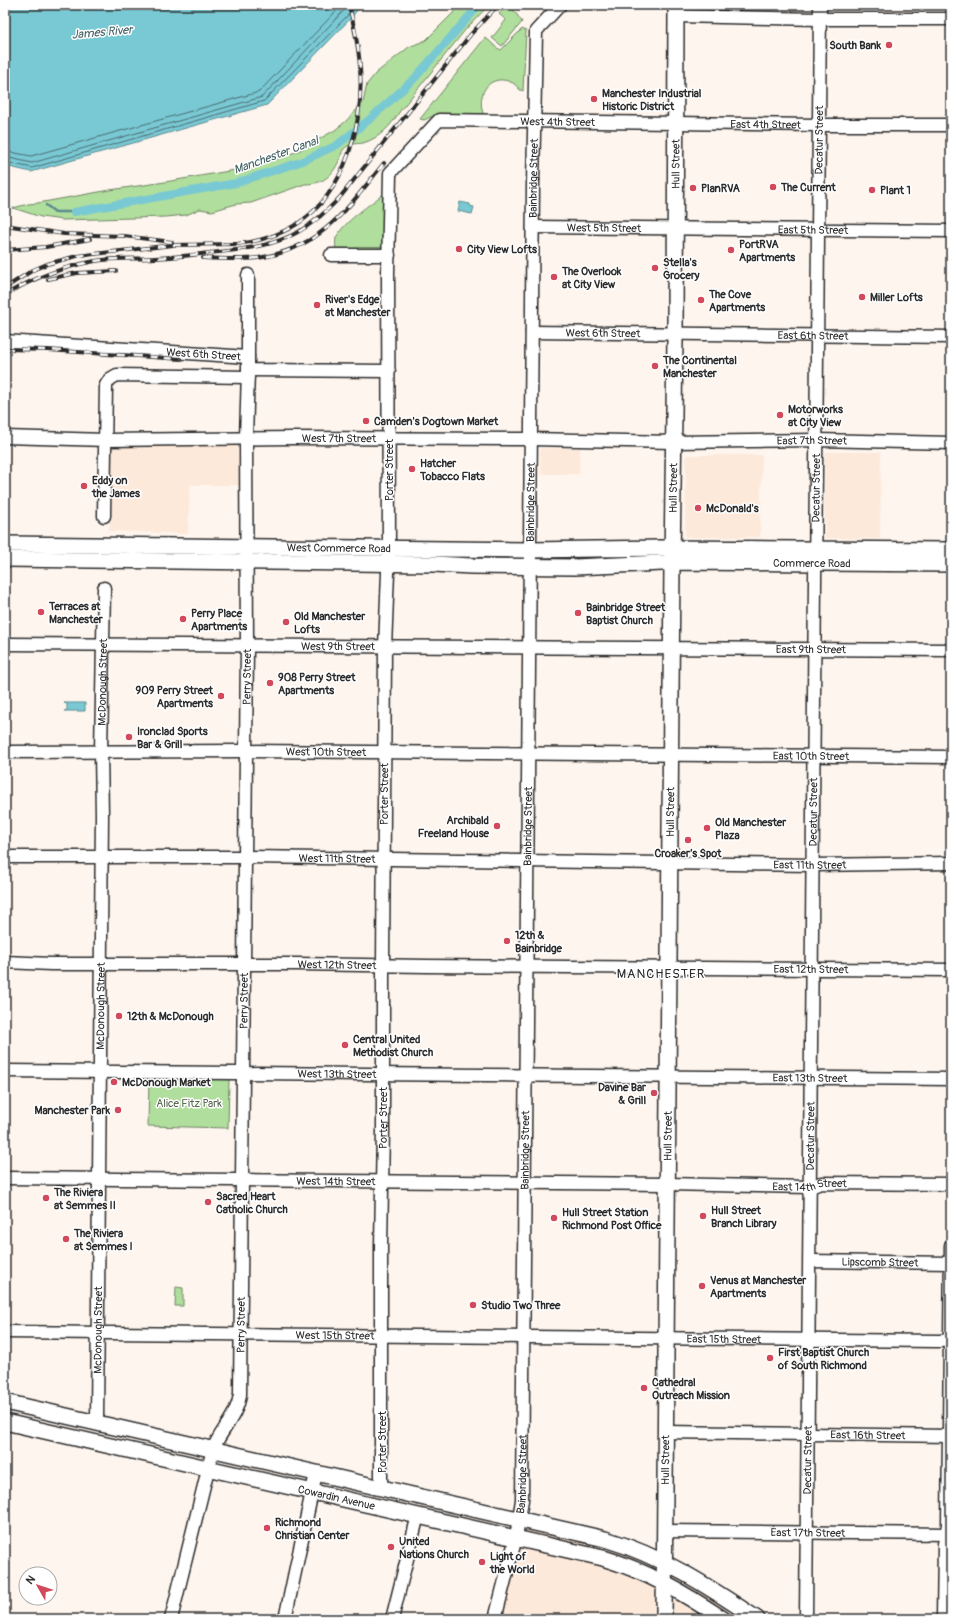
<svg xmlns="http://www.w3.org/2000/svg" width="956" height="1624" font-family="Pangolin,sans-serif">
  <rect width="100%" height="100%" fill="#fef5ee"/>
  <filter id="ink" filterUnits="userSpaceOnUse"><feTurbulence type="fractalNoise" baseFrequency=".025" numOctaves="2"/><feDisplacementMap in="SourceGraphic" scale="8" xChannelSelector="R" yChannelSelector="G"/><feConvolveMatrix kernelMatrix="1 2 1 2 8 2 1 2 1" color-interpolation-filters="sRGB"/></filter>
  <g filter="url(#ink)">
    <g fill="#fde9da">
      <path d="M237,442L239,485H190L188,534L109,531L110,443Z"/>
      <path d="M540,448H580L579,474H541Z"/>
      <path d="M825,452H881L880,539L825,538Z"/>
      <path d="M686,455H762L760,537H685Z"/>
      <path d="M520,1527L672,1566L751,1619H497Z"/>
    </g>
    <g fill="#b0de9c" stroke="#6e8464">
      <path d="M461,5H489L466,29L400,111C391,126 380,138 363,143C358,144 352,143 348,146C343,148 342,152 341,156C334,174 325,184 305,184L251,203L236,204L212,211L200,209L186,215L166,217L63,220L41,217L13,208L28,204L38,203L110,190L165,182L235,170L278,159L300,150L335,130L345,122L363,103L367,84L376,73L409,47L426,40Z"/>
      <path d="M507,5H510L522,22L502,46L492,38L506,20L499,14Z"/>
      <path d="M522,29L526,31L523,91C518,90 518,86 513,83C491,72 476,92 483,113L482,115L433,116L424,120L420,119L485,38C492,41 494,48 501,50Z"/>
      <path d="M385,193L383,250L335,251C336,247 335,242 336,238C343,222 372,203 385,193Z"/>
      <path d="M149,1078L229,1079L228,1128L148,1126Z"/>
      <path d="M176,1287L183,1288V1306H175Z"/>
    </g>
    <g fill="#79c9d4" stroke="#5a8a90">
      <path d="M5,5H361L351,18L267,105L31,172L5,166Z"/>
      <path d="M460,202L470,204V206L474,207L472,214L458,211Z"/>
      <path d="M64,703H85V711H64L67,710V704Z"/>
    </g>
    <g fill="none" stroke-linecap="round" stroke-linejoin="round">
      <g stroke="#4a6a6f" stroke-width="1">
        <path d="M5,151L31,156L259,92L342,5"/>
        <path d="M5,157L32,163L262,97L349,5"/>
        <path d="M5,162L32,168L264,101L347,16L356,5"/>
      </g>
      <path stroke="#5a8a90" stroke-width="2.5" d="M46,205L55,212H74"/>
      <path stroke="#79c9d4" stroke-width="8" d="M74,212L236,183L303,161L337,145L370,119L414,79L479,5"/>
      <g stroke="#2b2b2b" stroke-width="15">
        <g id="minor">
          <path d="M676,16L820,19H951"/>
          <path id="s1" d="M533,227L951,231"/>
          <path d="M331,255H389"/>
          <path id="s2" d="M532,332L951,337"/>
          <path id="s3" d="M5,341L248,357V370L389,371"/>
          <path d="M248,357V275"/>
          <path id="s4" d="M5,437L106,440L292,438L531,439L673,442L816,440L951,443"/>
          <path d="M104,516L106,385L110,379L117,375L248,377"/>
          <path id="s5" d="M5,644L951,650"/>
          <path id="s6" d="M5,752L246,751L951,757"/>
          <path id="s7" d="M5,857H244L813,865L951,863"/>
          <path id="s8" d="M5,962L51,964H297L426,966L951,970"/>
          <path id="s9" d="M5,1071L951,1079"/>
          <path id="s10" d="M5,1178L667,1184L810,1187L821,1183L951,1184"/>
          <path id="s11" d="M810,1261L951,1263"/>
          <path id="s12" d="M5,1332L939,1341L951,1340"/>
          <path id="s13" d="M97,1423L102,815L101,751L104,588"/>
          <path id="s14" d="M665,1432L951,1436"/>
          <path id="s15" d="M381,1487V1246L383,1129V966L385,647L389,548L388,273L390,173L439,120L819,125H951"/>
          <path id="s16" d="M664,1531L951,1534"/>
          <path id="s17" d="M171,1619L213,1449C221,1430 237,1416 240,1395L247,646L246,438L248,370"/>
          <path d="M285,1619L316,1473"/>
          <path d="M392,1619L418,1515"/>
          <path id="s18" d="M495,1619L516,1537L522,1500L533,184L536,31L560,5"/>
          <path id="s19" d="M806,1619L820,5"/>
          <path d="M943,1619L944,1544L948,1525L951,1245"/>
        </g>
      </g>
      <g stroke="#2b2b2b" stroke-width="18">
        <g id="major">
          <path id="s20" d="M5,544L530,550L662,548L951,550"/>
          <path id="s21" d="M5,559L434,564L471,566L575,567L684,562L951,564"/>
          <path d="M5,1402L605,1539C662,1556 708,1586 757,1619"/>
          <path id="s22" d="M5,1422L603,1558C647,1571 685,1594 723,1619"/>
          <path id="s23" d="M664,1619L672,563L675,339L676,5"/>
        </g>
      </g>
      <use href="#minor" stroke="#fff" stroke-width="12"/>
      <use href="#major" stroke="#fff" stroke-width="15"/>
      <g stroke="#2b2b2b" stroke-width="4">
        <g id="rail">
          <path d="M5,225L64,234L124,236L172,242"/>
          <path d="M237,244C257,242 280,235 297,224C346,193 364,122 360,68C359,46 354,26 349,5"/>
          <path d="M5,250L46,247L90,239"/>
          <path d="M203,258C221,259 240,260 258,258C321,249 347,209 384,163"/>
          <path d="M48,279L77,273L116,271"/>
          <path d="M5,288L33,270L47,264L77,256L173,245L236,244"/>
          <path d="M5,295C33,278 63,267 95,261C115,258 135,259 155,258C177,257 198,254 219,252C274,246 302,239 341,196L471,34L498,5"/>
          <path d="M5,349L48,350L181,359"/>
        </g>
      </g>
      <use href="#rail" stroke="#fff" stroke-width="2.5" stroke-dasharray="8" stroke-linecap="butt"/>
    </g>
  </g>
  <g fill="#d1495b" stroke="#fff" stroke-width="1.5">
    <circle cx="889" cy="45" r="4"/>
    <circle cx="594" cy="99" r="4"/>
    <circle cx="773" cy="187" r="4"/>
    <circle cx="693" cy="188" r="4"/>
    <circle cx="872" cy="190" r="4"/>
    <circle cx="459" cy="249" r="4"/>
    <circle cx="731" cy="250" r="4"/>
    <circle cx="655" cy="268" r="4"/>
    <circle cx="554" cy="277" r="4"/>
    <circle cx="862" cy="297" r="4"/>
    <circle cx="701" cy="300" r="4"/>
    <circle cx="317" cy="305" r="4"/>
    <circle cx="655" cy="366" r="4"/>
    <circle cx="780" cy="415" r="4"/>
    <circle cx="366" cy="421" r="4"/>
    <circle cx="412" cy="469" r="4"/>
    <circle cx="84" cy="486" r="4"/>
    <circle cx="698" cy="508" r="4"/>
    <circle cx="41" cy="612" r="4"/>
    <circle cx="578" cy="613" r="4"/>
    <circle cx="183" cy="619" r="4"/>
    <circle cx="286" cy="622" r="4"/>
    <circle cx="270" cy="683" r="4"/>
    <circle cx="221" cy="696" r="4"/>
    <circle cx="129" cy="737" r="4"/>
    <circle cx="497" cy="826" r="4"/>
    <circle cx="707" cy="828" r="4"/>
    <circle cx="688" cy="840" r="4"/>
    <circle cx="507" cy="941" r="4"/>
    <circle cx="119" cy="1016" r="4"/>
    <circle cx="345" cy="1045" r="4"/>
    <circle cx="114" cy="1082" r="4"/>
    <circle cx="654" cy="1093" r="4"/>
    <circle cx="118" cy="1110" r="4"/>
    <circle cx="46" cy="1198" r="4"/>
    <circle cx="208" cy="1202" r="4"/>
    <circle cx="703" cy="1216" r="4"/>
    <circle cx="554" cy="1218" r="4"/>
    <circle cx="66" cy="1239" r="4"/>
    <circle cx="702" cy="1286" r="4"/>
    <circle cx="473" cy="1305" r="4"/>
    <circle cx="770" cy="1358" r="4"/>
    <circle cx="644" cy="1388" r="4"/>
    <circle cx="267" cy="1528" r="4"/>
    <circle cx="391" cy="1547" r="4"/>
    <circle cx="482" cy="1562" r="4"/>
  </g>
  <g text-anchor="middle" stroke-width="3" stroke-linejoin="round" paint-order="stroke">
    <g font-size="11" font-weight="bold" fill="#2b2b2b" stroke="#fff" text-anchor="start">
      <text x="881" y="49" text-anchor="end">South Bank</text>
      <text x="602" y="97">Manchester Industrial<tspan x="602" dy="13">Historic District</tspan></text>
      <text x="781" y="191">The Current</text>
      <text x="701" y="192">PlanRVA</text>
      <text x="880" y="194">Plant 1</text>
      <text x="739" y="248">PortRVA<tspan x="739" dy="13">Apartments</tspan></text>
      <text x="467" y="253">City View Lofts</text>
      <text x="663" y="266">Stella's<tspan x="663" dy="13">Grocery</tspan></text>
      <text x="562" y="275">The Overlook<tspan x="562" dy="13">at City View</tspan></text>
      <text x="709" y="298">The Cove<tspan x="709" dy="13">Apartments</tspan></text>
      <text x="870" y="301">Miller Lofts</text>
      <text x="325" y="303">River's Edge<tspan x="325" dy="13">at Manchester</tspan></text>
      <text x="663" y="364">The Continental<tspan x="663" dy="13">Manchester</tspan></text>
      <text x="788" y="413">Motorworks<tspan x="788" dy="13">at City View</tspan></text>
      <text x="374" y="425">Camden's Dogtown Market</text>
      <text x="420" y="467">Hatcher<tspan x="420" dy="13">Tobacco Flats</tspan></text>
      <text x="92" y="484">Eddy on<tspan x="92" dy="13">the James</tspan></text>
      <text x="706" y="512">McDonald's</text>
      <text x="49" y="610">Terraces at<tspan x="49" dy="13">Manchester</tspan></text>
      <text x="586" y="611">Bainbridge Street<tspan x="586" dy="13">Baptist Church</tspan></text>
      <text x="191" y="617">Perry Place<tspan x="191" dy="13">Apartments</tspan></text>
      <text x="294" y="620">Old Manchester<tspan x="294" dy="13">Lofts</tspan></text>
      <text x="278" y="681">908 Perry Street<tspan x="278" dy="13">Apartments</tspan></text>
      <text x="213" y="694" text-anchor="end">909 Perry Street<tspan x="213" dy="13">Apartments</tspan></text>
      <text x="137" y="735">Ironclad Sports<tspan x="137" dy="13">Bar &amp; Grill</tspan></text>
      <text x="489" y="824" text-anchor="end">Archibald<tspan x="489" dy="13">Freeland House</tspan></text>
      <text x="715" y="826">Old Manchester<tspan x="715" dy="13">Plaza</tspan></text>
      <text x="688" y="857" text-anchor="middle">Croaker’s Spot</text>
      <text x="515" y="939">12th &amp;<tspan x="515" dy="13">Bainbridge</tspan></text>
      <text x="127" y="1020">12th &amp; McDonough</text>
      <text x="353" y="1043">Central United<tspan x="353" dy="13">Methodist Church</tspan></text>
      <text x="122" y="1086">McDonough Market</text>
      <text x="646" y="1091" text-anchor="end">Davine Bar<tspan x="646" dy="13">&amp; Grill</tspan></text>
      <text x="110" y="1114" text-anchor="end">Manchester Park</text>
      <text x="54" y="1196">The Riviera<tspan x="54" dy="13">at Semmes II</tspan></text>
      <text x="216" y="1200">Sacred Heart<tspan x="216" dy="13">Catholic Church</tspan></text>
      <text x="711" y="1214">Hull Street<tspan x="711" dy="13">Branch Library</tspan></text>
      <text x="562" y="1216">Hull Street Station<tspan x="562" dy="13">Richmond Post Office</tspan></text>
      <text x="74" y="1237">The Riviera<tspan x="74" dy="13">at Semmes I</tspan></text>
      <text x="710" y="1284">Venus at Manchester<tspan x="710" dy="13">Apartments</tspan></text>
      <text x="481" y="1309">Studio Two Three</text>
      <text x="778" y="1356">First Baptist Church<tspan x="778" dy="13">of South Richmond</tspan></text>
      <text x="652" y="1386">Cathedral<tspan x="652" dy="13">Outreach Mission</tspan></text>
      <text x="275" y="1526">Richmond<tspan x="275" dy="13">Christian Center</tspan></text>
      <text x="399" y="1545">United<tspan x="399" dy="13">Nations Church</tspan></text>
      <text x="490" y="1560">Light of<tspan x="490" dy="13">the World</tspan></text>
    </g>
    <g font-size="11" fill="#2b2b2b" stroke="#fff">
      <text dy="4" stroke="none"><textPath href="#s15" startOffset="1505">West 4th Street</textPath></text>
      <text dy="4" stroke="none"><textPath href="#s15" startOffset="1713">East 4th Street</textPath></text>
      <text dy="4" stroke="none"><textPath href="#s19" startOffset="1479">Decatur Street</textPath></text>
      <text dy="4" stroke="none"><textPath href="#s23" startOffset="1455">Hull Street</textPath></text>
      <text dy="4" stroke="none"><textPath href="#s18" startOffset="1444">Bainbridge Street</textPath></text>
      <text dy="4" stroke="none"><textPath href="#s1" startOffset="71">West 5th Street</textPath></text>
      <text dy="4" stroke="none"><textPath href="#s1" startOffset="280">East 5th Street</textPath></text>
      <text dy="4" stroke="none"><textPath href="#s2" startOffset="71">West 6th Street</textPath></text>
      <text dy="4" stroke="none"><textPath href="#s2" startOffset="281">East 6th Street</textPath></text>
      <text dy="4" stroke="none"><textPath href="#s3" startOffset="199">West 6th Street</textPath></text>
      <text dy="4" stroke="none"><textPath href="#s4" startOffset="334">West 7th Street</textPath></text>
      <text dy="4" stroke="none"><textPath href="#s4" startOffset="807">East 7th Street</textPath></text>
      <text transform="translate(389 470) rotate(-90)" y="4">Porter Street</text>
      <text dy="4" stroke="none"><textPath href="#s23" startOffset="1131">Hull Street</textPath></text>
      <text dy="4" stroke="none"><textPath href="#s19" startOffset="1131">Decatur Street</textPath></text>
      <text dy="4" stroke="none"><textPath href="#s18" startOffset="1120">Bainbridge Street</textPath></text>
      <text dy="4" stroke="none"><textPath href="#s20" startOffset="334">West Commerce Road</textPath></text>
      <text dy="4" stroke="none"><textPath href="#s21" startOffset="807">Commerce Road</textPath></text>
      <text dy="4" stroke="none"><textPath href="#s5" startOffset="333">West 9th Street</textPath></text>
      <text dy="4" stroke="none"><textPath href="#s5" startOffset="806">East 9th Street</textPath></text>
      <text dy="4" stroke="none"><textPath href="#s17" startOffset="954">Perry Street</textPath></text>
      <text dy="4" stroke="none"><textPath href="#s13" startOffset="741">McDonough Street</textPath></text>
      <text dy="4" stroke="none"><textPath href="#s6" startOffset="321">West 10th Street</textPath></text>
      <text dy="4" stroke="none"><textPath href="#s6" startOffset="806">East 10th Street</textPath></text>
      <text dy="4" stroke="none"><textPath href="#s15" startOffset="693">Porter Street</textPath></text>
      <text dy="4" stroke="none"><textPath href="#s23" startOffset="807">Hull Street</textPath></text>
      <text dy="4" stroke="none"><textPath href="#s19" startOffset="807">Decatur Street</textPath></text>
      <text dy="4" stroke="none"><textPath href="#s18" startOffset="796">Bainbridge Street</textPath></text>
      <text dy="4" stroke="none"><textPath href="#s7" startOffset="332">West 11th Street</textPath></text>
      <text dy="4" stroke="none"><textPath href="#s7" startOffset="805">East 11th Street</textPath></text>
      <text dy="4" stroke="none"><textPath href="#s8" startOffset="332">West 12th Street</textPath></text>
      <text dy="4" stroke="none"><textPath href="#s8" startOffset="806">East 12th Street</textPath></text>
      <text dy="4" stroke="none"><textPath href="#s17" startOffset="630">Perry Street</textPath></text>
      <text dy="4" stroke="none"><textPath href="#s13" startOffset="417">McDonough Street</textPath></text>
      <text dy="4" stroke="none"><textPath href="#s9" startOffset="332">West 13th Street</textPath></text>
      <text dy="4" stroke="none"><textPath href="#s9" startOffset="805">East 13th Street</textPath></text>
      <text dy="4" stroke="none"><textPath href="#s15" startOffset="369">Porter Street</textPath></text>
      <text dy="4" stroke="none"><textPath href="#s23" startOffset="483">Hull Street</textPath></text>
      <text dy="4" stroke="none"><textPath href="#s19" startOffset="483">Decatur Street</textPath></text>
      <text dy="4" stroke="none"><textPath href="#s18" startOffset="472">Bainbridge Street</textPath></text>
      <text dy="4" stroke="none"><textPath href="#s10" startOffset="331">West 14th Street</textPath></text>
      <text dy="4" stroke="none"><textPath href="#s10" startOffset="805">East 14th Street</textPath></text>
      <text dy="4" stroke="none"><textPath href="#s11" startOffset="70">Lipscomb Street</textPath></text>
      <text dy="4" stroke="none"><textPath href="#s17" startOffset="306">Perry Street</textPath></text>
      <text dy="4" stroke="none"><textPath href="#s13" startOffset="93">McDonough Street</textPath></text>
      <text dy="4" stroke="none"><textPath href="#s12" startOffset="330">West 15th Street</textPath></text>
      <text dy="4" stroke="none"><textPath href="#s12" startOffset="719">East 15th Street</textPath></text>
      <text dy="4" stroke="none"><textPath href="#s14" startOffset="203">East 16th Street</textPath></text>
      <text transform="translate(382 1442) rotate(-90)" y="4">Porter Street</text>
      <text dy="4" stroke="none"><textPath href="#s23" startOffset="159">Hull Street</textPath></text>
      <text dy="4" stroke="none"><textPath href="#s19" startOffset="159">Decatur Street</textPath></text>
      <text dy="4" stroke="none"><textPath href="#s18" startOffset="148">Bainbridge Street</textPath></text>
      <text dy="4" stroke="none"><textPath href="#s22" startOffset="340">Cowardin Avenue</textPath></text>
      <text dy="4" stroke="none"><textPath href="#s16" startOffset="144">East 17th Street</textPath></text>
    </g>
    <g font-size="11" fill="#53614d" stroke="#fff">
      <text x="189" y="1107">Alice Fitz Park</text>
    </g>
    <g font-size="12" font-style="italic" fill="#466266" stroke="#fff">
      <text transform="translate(102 32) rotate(-5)" y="4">James River</text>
      <text transform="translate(276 155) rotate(-20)" y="4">Manchester Canal</text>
    </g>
    <g font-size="13" letter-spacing="1" fill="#2b2b2b" stroke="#fff">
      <text x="661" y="978">MANCHESTER</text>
    </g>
  </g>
  <rect width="956" height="1624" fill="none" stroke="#fff" stroke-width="20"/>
  <rect x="10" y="10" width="936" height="1604" fill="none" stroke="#2b2b2b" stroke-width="1.5" filter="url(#ink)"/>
  <g transform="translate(38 1586) rotate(309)"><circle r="19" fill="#ffffff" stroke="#aaaaaa"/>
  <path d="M0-3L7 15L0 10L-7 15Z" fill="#d1495b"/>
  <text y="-6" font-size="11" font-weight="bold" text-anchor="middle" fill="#2b2b2b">N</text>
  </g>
</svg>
